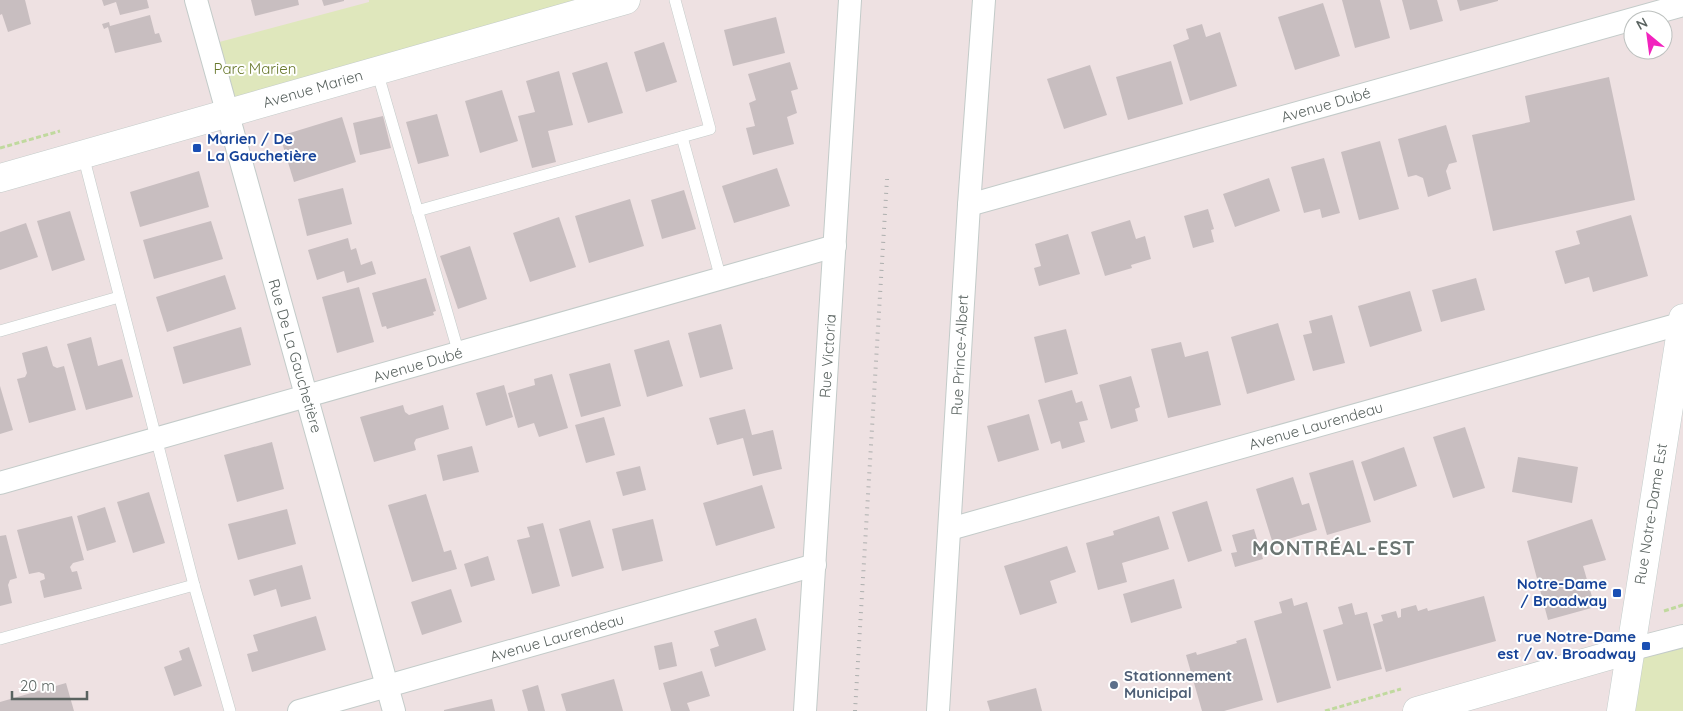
<svg xmlns="http://www.w3.org/2000/svg" width="1683" height="711" font-family="Quicksand,sans-serif">
  <rect width="100%" height="100%" fill="#eee1e2"/>
  <g fill="#dfe7bc">
    <path d="M369,0H626L227,114L208,45L369,2Z"/>
    <path d="M1683,636V711H1621L1629,650Z"/>
  </g>
  <g fill="#c8bec0">
    <path d="M0,0H25L31,24L8,32L2,14L0,15Z"/>
    <path d="M102,0H147L149,8L120,15L116,2L104,6Z"/>
    <path d="M251,0H298L299,5L255,16Z"/>
    <path d="M322,0H344V1L324,6Z"/>
    <path d="M1342,0H1380L1390,38L1355,48Z"/>
    <path d="M1402,0H1437L1443,21L1410,30Z"/>
    <path d="M1457,0H1498V1L1460,11Z"/>
    <path d="M1323,3L1340,56L1295,70L1278,17Z"/>
    <path d="M150,15L155,34L159,33L162,42L115,53L108,27L104,29L102,24L109,22L110,26Z"/>
    <path d="M776,17L785,53L733,66L724,30Z"/>
    <path d="M1202,24L1206,37L1220,32L1237,86L1190,101L1173,45L1189,39L1186,29Z"/>
    <path d="M664,42L677,82L646,92L634,52Z"/>
    <path d="M1171,61L1183,104L1128,120L1116,77Z"/>
    <path d="M607,62L623,113L588,123L572,73Z"/>
    <path d="M790,62L798,89L791,91L797,113L787,117L794,144L753,155L746,128L755,126L749,103L756,100L748,74Z"/>
    <path d="M1090,65L1107,115L1064,129L1047,79Z"/>
    <path d="M559,71L573,125L548,131L556,162L532,168L518,116L535,112L526,81Z"/>
    <path d="M1609,77L1635,200L1493,231L1472,135L1530,122L1525,96Z"/>
    <path d="M502,90L518,141L480,153L465,101Z"/>
    <path d="M437,114L449,156L418,164L406,122Z"/>
    <path d="M383,116L391,148L360,155L353,123Z"/>
    <path d="M342,117L356,162L294,182L280,136Z"/>
    <path d="M1446,125L1457,162L1449,164L1446,171L1451,189L1428,197L1423,178L1416,175L1408,177L1398,139Z"/>
    <path d="M1380,141L1399,209L1359,220L1341,152Z"/>
    <path d="M1324,158L1340,213L1322,218L1320,209L1304,213L1291,167Z"/>
    <path d="M777,168L790,206L734,223L722,186Z"/>
    <path d="M199,171L209,207L140,227L130,192Z"/>
    <path d="M1269,178L1280,211L1235,227L1223,194Z"/>
    <path d="M343,188L352,224L307,236L298,199Z"/>
    <path d="M684,190L696,229L662,239L651,200Z"/>
    <path d="M630,199L644,246L589,263L575,216Z"/>
    <path d="M1208,209L1214,229L1211,230L1214,242L1193,248L1184,216Z"/>
    <path d="M70,211L85,260L52,271L37,221Z"/>
    <path d="M1631,215L1648,276L1593,292L1589,277L1565,284L1555,251L1580,244L1576,231Z"/>
    <path d="M559,217L576,267L530,282L513,233Z"/>
    <path d="M1130,220L1136,239L1145,236L1151,259L1131,265L1132,268L1105,276L1091,232Z"/>
    <path d="M211,221L223,259L154,279L143,240Z"/>
    <path d="M26,223L38,257L0,270V232Z"/>
    <path d="M1068,234L1080,274L1039,286L1034,268L1041,266L1035,244Z"/>
    <path d="M348,238L351,250L356,248L361,265L372,261L376,274L347,283L344,271L317,280L308,250Z"/>
    <path d="M470,246L487,299L458,309L440,256Z"/>
    <path d="M225,275L236,309L167,332L156,297Z"/>
    <path d="M426,278L436,311L433,312L434,315L387,329L386,326L382,327L372,293Z"/>
    <path d="M1476,278L1485,310L1441,322L1432,290Z"/>
    <path d="M359,287L374,342L337,353L322,297Z"/>
    <path d="M1410,291L1422,331L1370,347L1358,306Z"/>
    <path d="M1332,315L1345,363L1313,371L1303,335L1312,333L1309,321Z"/>
    <path d="M1278,323L1295,380L1247,394L1231,337Z"/>
    <path d="M721,324L733,369L700,378L688,333Z"/>
    <path d="M241,327L251,365L183,384L173,347Z"/>
    <path d="M1066,329L1078,374L1045,383L1034,337Z"/>
    <path d="M91,337L98,366L122,359L133,397L86,410L67,344Z"/>
    <path d="M669,340L683,386L647,397L634,350Z"/>
    <path d="M1181,342L1185,357L1208,351L1221,405L1168,418L1151,349Z"/>
    <path d="M47,346L53,366L57,368L64,366L76,410L29,423L17,379L25,377L27,373L22,353Z"/>
    <path d="M610,363L621,406L581,417L569,374Z"/>
    <path d="M552,374L568,428L539,437L534,423L518,428L508,393L535,385L534,379Z"/>
    <path d="M1131,376L1140,407L1135,409L1138,421L1111,429L1099,385Z"/>
    <path d="M504,385L513,417L486,426L476,393Z"/>
    <path d="M0,386L13,430L0,434Z"/>
    <path d="M1072,390L1076,403L1082,401L1088,420L1079,422L1085,442L1062,449L1060,441L1051,444L1038,400Z"/>
    <path d="M403,405L405,412L409,415L443,405L449,429L416,439L414,443L416,450L374,462L360,417Z"/>
    <path d="M745,409L752,435L773,430L782,469L753,476L743,438L717,445L709,418Z"/>
    <path d="M1029,414L1039,450L998,462L987,426Z"/>
    <path d="M604,417L615,455L586,463L575,425Z"/>
    <path d="M1465,427L1485,488L1453,498L1433,437Z"/>
    <path d="M272,442L284,489L237,502L224,455Z"/>
    <path d="M472,446L479,472L443,481L437,455Z"/>
    <path d="M1404,447L1417,486L1374,501L1361,462Z"/>
    <path d="M1518,457L1578,467L1572,503L1512,492Z"/>
    <path d="M1353,460L1371,522L1327,535L1309,473Z"/>
    <path d="M640,466L646,490L623,496L616,472Z"/>
    <path d="M1293,477L1302,505L1309,503L1317,530L1273,544L1256,489Z"/>
    <path d="M762,485L775,528L716,546L703,503Z"/>
    <path d="M149,492L165,543L133,553L117,502Z"/>
    <path d="M426,494L444,552L451,550L457,569L412,582L388,505Z"/>
    <path d="M1207,501L1222,551L1188,562L1172,512Z"/>
    <path d="M105,507L116,542L87,551L77,516Z"/>
    <path d="M287,509L296,544L238,560L228,524Z"/>
    <path d="M72,516L84,560L73,563L70,567L72,572L77,571L82,589L44,598L40,581L45,579L44,574L39,572L29,574L17,530Z"/>
    <path d="M1159,516L1169,549L1122,563L1127,582L1098,590L1086,543L1114,535L1113,531Z"/>
    <path d="M653,519L663,561L622,571L612,529Z"/>
    <path d="M1592,519L1606,560L1583,566L1595,607L1548,620L1527,541Z"/>
    <path d="M590,520L604,568L572,577L559,529Z"/>
    <path d="M543,523L560,586L532,594L517,540L530,537L527,527Z"/>
    <path d="M1254,529L1263,559L1235,567L1231,553L1237,552L1232,535Z"/>
    <path d="M6,535L17,578L10,580L8,585L12,603L0,606V536Z"/>
    <path d="M1067,546L1076,572L1050,581L1057,603L1020,615L1004,566Z"/>
    <path d="M488,556L495,580L471,587L464,564Z"/>
    <path d="M302,565L311,599L281,607L276,589L254,596L249,580Z"/>
    <path d="M1174,579L1182,608L1131,623L1123,594Z"/>
    <path d="M451,589L462,622L422,635L411,602Z"/>
    <path d="M1484,596L1496,641L1386,672L1373,624L1383,621L1381,615L1396,611L1398,618L1401,617V609L1416,605L1418,611L1427,608L1428,611Z"/>
    <path d="M1292,598L1294,606L1307,602L1331,688L1277,703L1254,621L1282,613L1279,602Z"/>
    <path d="M1352,603L1355,615L1367,612L1382,669L1337,681L1323,630L1343,624L1338,607Z"/>
    <path d="M316,616L326,650L252,672L247,654L258,651L253,635Z"/>
    <path d="M756,618L766,650L715,667L710,649L719,646L714,631Z"/>
    <path d="M1246,638L1263,700L1224,711H1202L1186,655L1196,652L1197,655L1237,643L1236,641Z"/>
    <path d="M672,642L677,666L659,670L654,646Z"/>
    <path d="M189,647L202,686L174,696L164,667L182,660L179,651Z"/>
    <path d="M702,671L710,696L687,703L690,711H671L663,683Z"/>
    <path d="M614,679L623,711H566L561,694Z"/>
    <path d="M66,683L74,711H0V702Z"/>
    <path d="M538,685L545,711H528L522,690Z"/>
    <path d="M1036,688L1042,711H990L987,701Z"/>
    <path d="M492,699L495,711H444V710Z"/>
  </g>
  <g fill="none" stroke-linecap="round" stroke-linejoin="round">
    <g stroke="#c3cbc9" stroke-width="12">
      <g id="service">
        <path d="M377,71L459,354"/>
        <path d="M682,137L721,279"/>
        <path d="M83,155L194,585L230,711"/>
        <path d="M417,211L710,129L675,0"/>
        <path d="M0,331L119,297"/>
        <path d="M0,639L194,585"/>
      </g>
    </g>
    <g stroke="#c3cbc9" stroke-width="24">
      <g id="minor">
        <path d="M196,0L394,711"/>
        <path d="M969,205L1683,5"/>
        <path d="M0,483L835,246"/>
        <path d="M950,529L1683,323"/>
        <path d="M1629,650L1683,636"/>
        <path d="M299,711L815,565"/>
        <path d="M805,711L850,0"/>
        <path d="M938,711L969,205L984,0"/>
      </g>
    </g>
    <g stroke="#c3cbc9" stroke-width="29">
      <g id="tertiary">
        <path d="M0,178L626,0"/>
        <path d="M1417,711L1629,650"/>
      </g>
    </g>
    <g stroke="#c3cdcb" stroke-width="29">
      <path id="secondary" d="M1621,711L1683,318"/>
    </g>
    <g stroke="#c0d99e" stroke-width="3" stroke-dasharray="5 2.5" stroke-linecap="butt">
      <path d="M0,148L60,131"/>
      <path d="M1664,611L1683,605"/>
      <path d="M1325,711L1401,689"/>
    </g>
    <use href="#service" stroke="#fff" stroke-width="11"/>
    <use href="#minor" stroke="#fff" stroke-width="22"/>
    <use href="#tertiary" stroke="#fff" stroke-width="28"/>
    <use href="#secondary" stroke="#fff" stroke-width="28"/>
    <path stroke="#adafae" stroke-width="4" stroke-dasharray="1 6" stroke-linecap="butt" d="M855,711L887,179"/>
  </g>
  <g fill="#1a4fb4" stroke="#fff" stroke-width="2">
    <rect x="192" y="143" width="10" height="10" rx="2.5"/>
    <rect x="1612" y="588" width="10" height="10" rx="2.5"/>
    <rect x="1641" y="641" width="10" height="10" rx="2.5"/>
  </g>
  <circle fill="#5c6f8a" stroke="#fff" stroke-width="2" cx="1114" cy="685" r="5"/>
  <g text-anchor="middle" stroke-width="4" stroke-linejoin="round" paint-order="stroke">
    <g font-size="15" fill="#68782c" stroke="#fff">
      <text x="255" y="74">Parc Marien</text>
    </g>
    <g font-size="15" fill="#5a6360" stroke="#fff">
      <text transform="translate(313 89) rotate(-16)" y="5">Avenue Marien</text>
      <text transform="translate(1326 105) rotate(-16)" y="5">Avenue Dubé</text>
      <text transform="translate(960 355) rotate(-87)" y="5">Rue Prince-Albert</text>
      <text transform="translate(295 356) rotate(74)" y="5">Rue De La Gauchetière</text>
      <text transform="translate(828 356) rotate(-86)" y="5">Rue Victoria</text>
      <text transform="translate(418 365) rotate(-16)" y="5">Avenue Dubé</text>
      <text transform="translate(1316 426) rotate(-16)" y="5">Avenue Laurendeau</text>
      <text transform="translate(1651 514) rotate(-81)" y="5">Rue Notre-Dame Est</text>
      <text transform="translate(557 638) rotate(-16)" y="5">Avenue Laurendeau</text>
    </g>
    <g font-size="15" font-weight="bold" fill="#164399" stroke="#fff" text-anchor="end">
      <text x="207" y="144" text-anchor="start">Marien / De<tspan x="207" dy="17">La Gauchetière</tspan></text>
      <text x="1607" y="589">Notre-Dame<tspan x="1607" dy="17">/ Broadway</tspan></text>
      <text x="1636" y="642">rue Notre-Dame<tspan x="1636" dy="17">est / av. Broadway</tspan></text>
    </g>
    <g font-size="15" font-weight="bold" fill="#4e5e75" stroke="#fff" text-anchor="start">
      <text x="1124" y="681">Stationnement<tspan x="1124" dy="17">Municipal</tspan></text>
    </g>
    <g font-size="20" font-weight="bold" letter-spacing="1" fill="#6b7572" stroke="#fff">
      <text x="1334" y="555">MONTRÉAL-EST</text>
    </g>
  </g>
  <g transform="translate(1648 35) rotate(331)"><circle r="24" fill="#ffffff" stroke="#bdc1bf"/>
  <path d="M0-4L9 19L0 12L-9 19Z" fill="#f223be"/>
  <text y="-8" font-size="14" font-weight="bold" text-anchor="middle" fill="#5a6360">N</text>
  </g>
  <path d="M12 691v8h75v-8" fill="none" stroke="#5a6360" stroke-width="2.5"/>
  <text x="20" y="691" font-size="15" fill="#5a6360" stroke="#ffffff" stroke-width="4" paint-order="stroke">20 m</text>
</svg>
